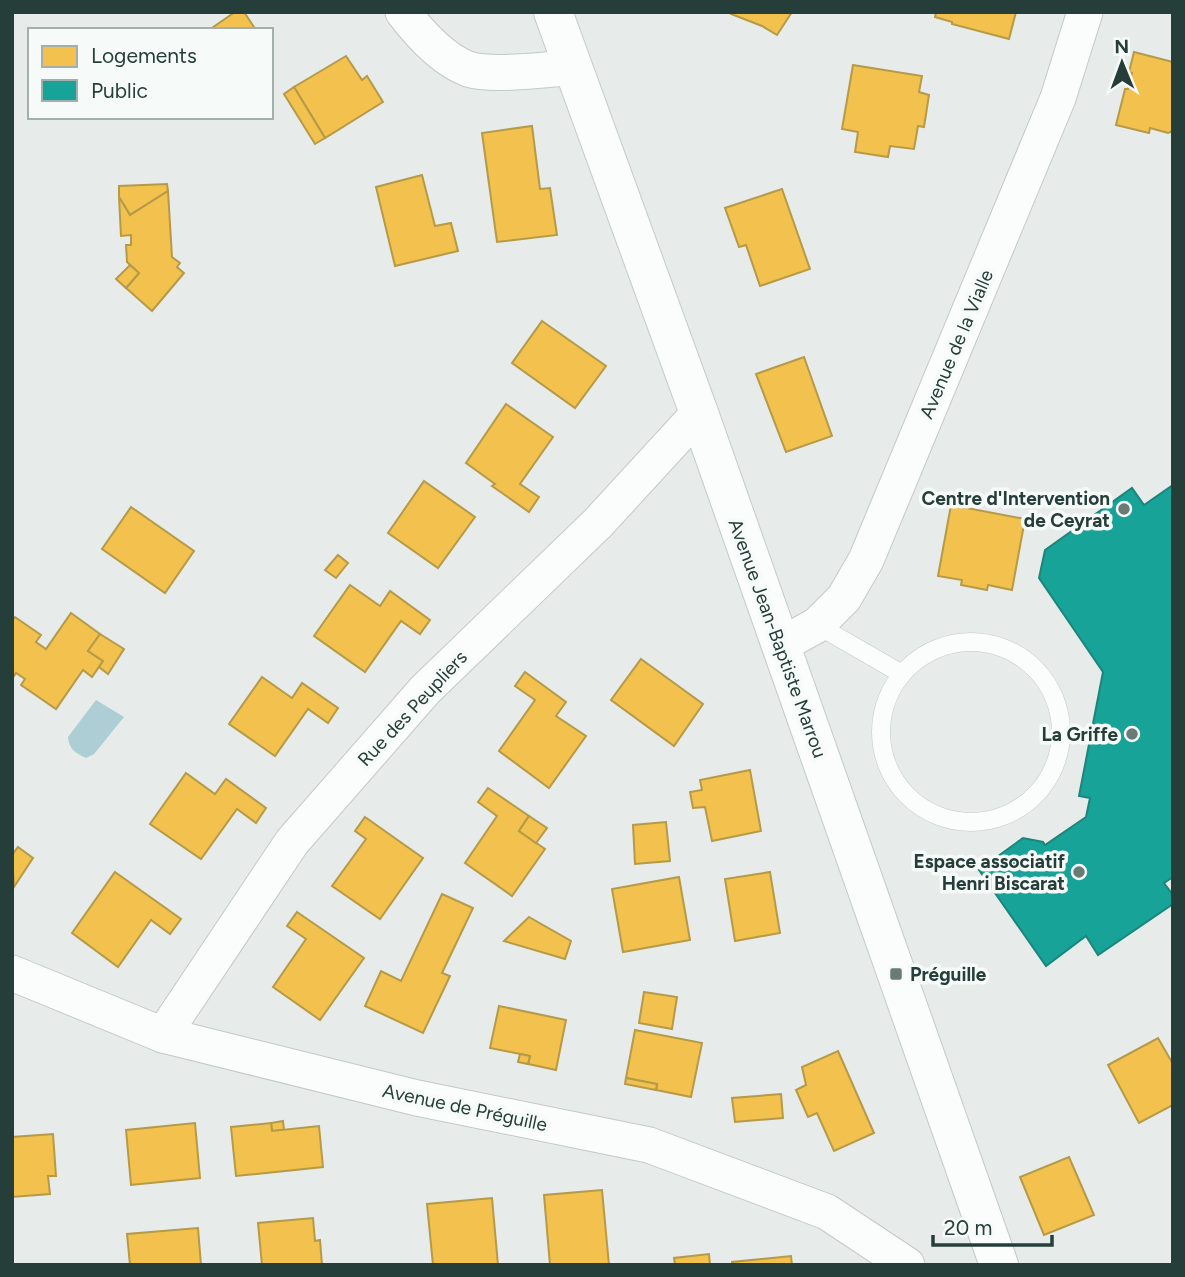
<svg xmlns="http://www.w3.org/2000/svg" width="1185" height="1277" font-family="Figtree,sans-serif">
  <rect width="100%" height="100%" fill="#e7ecea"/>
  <path fill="#adced5" d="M96,700L124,717L94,754L86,758C75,753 69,749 68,737Z"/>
  <g fill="#f2c14e" stroke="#b59a48" stroke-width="2">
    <path d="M235,12H244L256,30H209Z"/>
    <path d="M732,12H792L777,35L762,26L731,14Z"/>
    <path d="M936,12H1016L1009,39L952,24V22L935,17Z"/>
    <path d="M1134,52L1173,62V131L1168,133L1150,128L1149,133L1116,125L1125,89H1128L1132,73L1129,72Z"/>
    <path d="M346,56L362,80L367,76L383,102L325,138L294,87Z"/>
    <path d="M853,65L922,76L919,92L929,95L924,127L918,126L914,149L890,146L888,157L855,152L858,132L842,129Z"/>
    <path d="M294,87L325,138L315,144L284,94Z"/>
    <path d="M532,126L540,189L550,188L557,235L497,242L482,133Z"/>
    <path d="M422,175L435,226L451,223L458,251L395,266L376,187Z"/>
    <path d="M167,184L168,191L130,215L119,197V186Z"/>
    <path d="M782,189L810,269L760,286L746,245L739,247L725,208Z"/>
    <path d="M168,191L172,257L180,263L177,267L184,273L152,311L126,288L139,273L127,262L126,245H131V235L121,236L119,197L130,215Z"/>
    <path d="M130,265L139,273L126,288L116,279Z"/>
    <path d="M542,321L606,366L575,408L512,363Z"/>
    <path d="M804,357L832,436L786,452L756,374Z"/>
    <path d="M506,404L553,437L520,484L539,497L529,512L492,486L495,484L466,463Z"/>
    <path d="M424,481L475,517L438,568L388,533Z"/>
    <path d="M951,505L1025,519L1012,590L988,585L987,590L961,585L962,580L938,576Z"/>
    <path d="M131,507L194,551L165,593L102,549Z"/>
    <path d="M338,555L348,563L336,578L325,570Z"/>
    <path d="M350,585L380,606L390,591L430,620L420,634L401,621L365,672L314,636Z"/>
    <path d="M71,613L100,634L88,651L103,661L92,677L83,670L56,709L21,685L25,679L16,673L12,679V621L15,617L41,635L36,642L46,649Z"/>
    <path d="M100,634L124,649L108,674L99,667L103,661L88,651Z"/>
    <path d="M641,659L703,704L674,746L611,700Z"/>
    <path d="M525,672L566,702L556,716L586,736L549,788L499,751L535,700L515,686Z"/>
    <path d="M262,677L292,698L302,683L338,708L328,723L308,709L275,756L229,724Z"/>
    <path d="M750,770L761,831L712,841L705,807L693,808L690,792L702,790L700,780Z"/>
    <path d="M186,773L215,794L226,779L266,808L256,823L237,809L201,859L150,824Z"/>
    <path d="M488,788L529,816L519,831L545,849L512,896L465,863L497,816L478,802Z"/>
    <path d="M529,816L547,828L536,843L519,831Z"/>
    <path d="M365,817L423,858L380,919L332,886L366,839L355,831Z"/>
    <path d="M666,822L670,861L635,864L633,825Z"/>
    <path d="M18,847L33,858L14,887L12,855Z"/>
    <path d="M115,872L181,919L170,934L151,920L118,967L72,933Z"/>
    <path d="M770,872L780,933L735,941L725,879Z"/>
    <path d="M679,877L690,940L623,952L612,889Z"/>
    <path d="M442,894L473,908L442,973L450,976L423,1033L365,1006L381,971L401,981Z"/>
    <path d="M297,912L364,958L320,1020L273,987L306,939L287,926Z"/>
    <path d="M529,917L571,941L565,959L504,941Z"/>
    <path d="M644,992L677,997L672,1029L639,1023Z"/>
    <path d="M499,1006L566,1020L556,1070L528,1064L530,1056L490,1048Z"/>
    <path d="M635,1030L702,1043L691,1097L656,1090L657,1084L626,1078Z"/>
    <path d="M1158,1038L1173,1064V1105L1139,1123L1108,1065Z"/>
    <path d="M838,1051L874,1133L834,1151L817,1113L808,1117L796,1090L806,1085L802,1067Z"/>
    <path d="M520,1054L530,1056L528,1064L518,1062Z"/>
    <path d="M626,1078L657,1084L656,1090L625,1084Z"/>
    <path d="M781,1094L783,1118L735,1122L732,1098Z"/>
    <path d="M283,1121L284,1130L272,1131L271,1123Z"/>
    <path d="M195,1123L200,1178L131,1185L126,1130Z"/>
    <path d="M271,1123L272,1131L319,1126L323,1167L236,1176L231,1127Z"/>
    <path d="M53,1134L56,1176H48L50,1194L12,1197V1137Z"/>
    <path d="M1069,1157L1094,1215L1044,1235L1020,1177Z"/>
    <path d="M602,1190L609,1265H550L544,1195Z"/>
    <path d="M492,1198L498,1265H433L427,1204Z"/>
    <path d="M313,1218L315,1241L320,1240L322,1265H262L258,1223Z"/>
    <path d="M198,1228L201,1265H130L127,1234Z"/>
    <path d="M709,1254L710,1265H675L674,1258Z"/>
    <path d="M791,1256L792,1265H732V1262Z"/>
  </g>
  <path fill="#17a398" stroke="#1c857c" stroke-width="2" d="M1173,485V877L1164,883L1173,895V904L1098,955L1086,936L1046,966L979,870L1023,838L1043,842L1045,845L1086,817L1090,798L1079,796L1103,672L1039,578L1045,550L1132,488L1144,505Z"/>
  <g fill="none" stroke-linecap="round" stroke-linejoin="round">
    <g stroke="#c4c9c7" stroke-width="19">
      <g id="lane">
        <path d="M817,625L902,674"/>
        <circle cx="971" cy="732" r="90"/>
      </g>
    </g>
    <g stroke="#c4c9c7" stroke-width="37">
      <g id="street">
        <path d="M403,12C419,33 442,59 468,69C494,77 544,69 572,68"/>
        <path d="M781,645L817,625L844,598L866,560L1058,98L1085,12"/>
        <path d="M12,973L163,1035L417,1098L649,1145L827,1212L907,1265"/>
        <path d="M163,1035L292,842L425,690L598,523L699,413"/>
      </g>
    </g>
    <g stroke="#c4cac8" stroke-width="40">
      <path id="secondary" d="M553,12L699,413L999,1265"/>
    </g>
    <use href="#lane" stroke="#fbfcfc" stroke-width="18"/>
    <use href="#street" stroke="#fbfcfc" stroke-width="35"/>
    <use href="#secondary" stroke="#fbfcfc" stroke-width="38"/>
  </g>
  <g fill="#6a7b77" stroke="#f6faf8" stroke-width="2.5">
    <circle cx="1124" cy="509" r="7"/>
    <circle cx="1132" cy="734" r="7"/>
    <circle cx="1079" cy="872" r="7"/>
    <rect x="889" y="967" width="14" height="14" rx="3.5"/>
  </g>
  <g text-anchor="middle" stroke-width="7" stroke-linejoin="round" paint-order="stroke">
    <g font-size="19" fill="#263e39" stroke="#f6faf8">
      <text transform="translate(956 344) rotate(-67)" y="7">Avenue de la Vialle</text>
      <text transform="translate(778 638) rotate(70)" y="7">Avenue Jean-Baptiste Marrou</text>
      <text transform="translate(412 708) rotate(-47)" y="7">Rue des Peupliers</text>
      <text transform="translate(465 1107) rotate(12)" y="7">Avenue de Préguille</text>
    </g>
    <g font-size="19" font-weight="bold" fill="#263e39" stroke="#f6faf8" text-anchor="end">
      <text x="1110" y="505">Centre d'Intervention<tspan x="1110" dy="22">de Ceyrat</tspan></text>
      <text x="1118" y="741">La Griffe</text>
      <text x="1065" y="868">Espace associatif<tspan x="1065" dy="22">Henri Biscarat</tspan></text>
      <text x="910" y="981" text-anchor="start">Préguille</text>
    </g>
  </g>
  <rect width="1185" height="1277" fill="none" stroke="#263e39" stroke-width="28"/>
  <rect x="28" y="28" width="245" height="91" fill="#f6faf8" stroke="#a3afac" stroke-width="2"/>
  <rect x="42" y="46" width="35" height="21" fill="#f2c14e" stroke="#a3afac" stroke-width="2"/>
  <text x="91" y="63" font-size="21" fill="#263e39">Logements</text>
  <rect x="42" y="80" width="35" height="21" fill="#17a398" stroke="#a3afac" stroke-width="2"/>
  <text x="91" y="98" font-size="21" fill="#263e39">Public</text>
  <g transform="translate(1122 63) rotate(359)" stroke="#f6faf8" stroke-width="5" paint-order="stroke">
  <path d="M0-5L12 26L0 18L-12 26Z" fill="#263e39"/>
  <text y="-10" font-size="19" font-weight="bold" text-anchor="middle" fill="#263e39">N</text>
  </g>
  <path d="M933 1235v10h119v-10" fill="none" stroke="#263e39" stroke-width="3.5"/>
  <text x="944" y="1235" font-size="21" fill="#263e39" stroke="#f6faf8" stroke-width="5" paint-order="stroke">20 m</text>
</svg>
